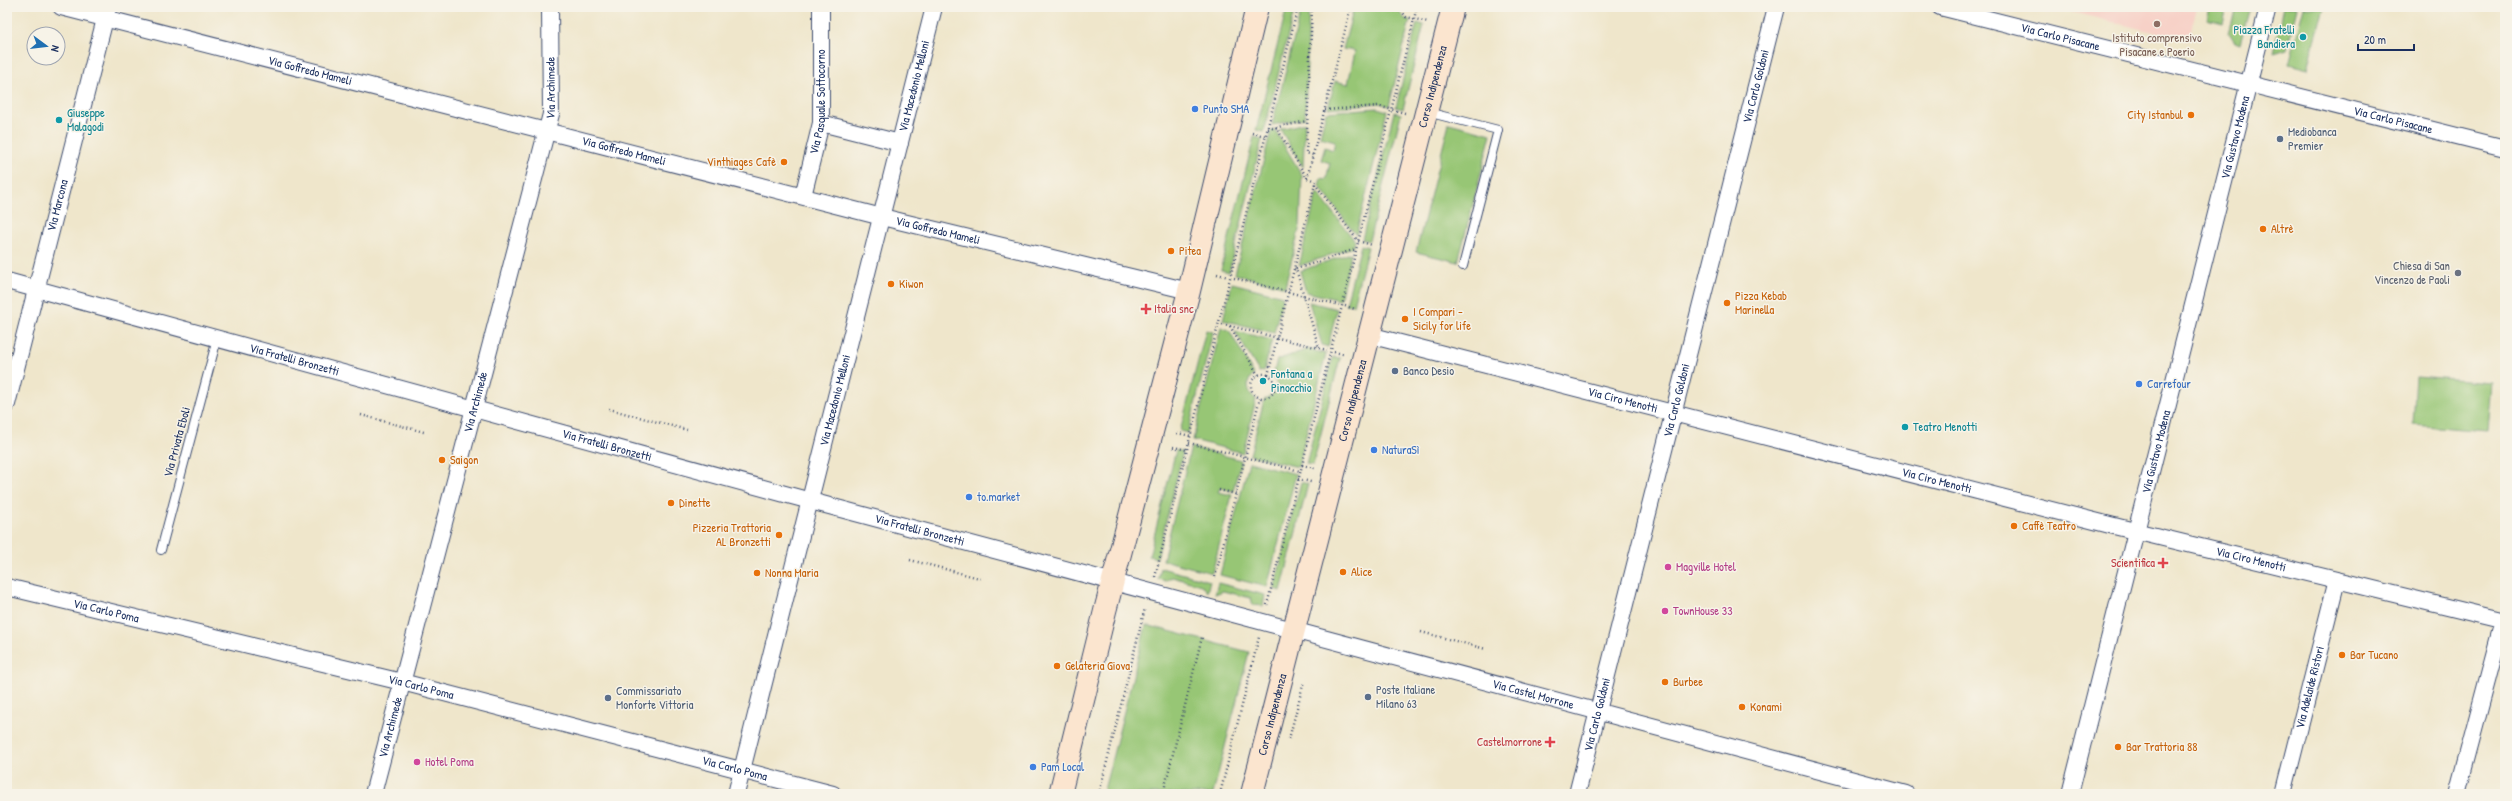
<svg xmlns="http://www.w3.org/2000/svg" width="2512" height="801" font-family="'Patrick Hand',sans-serif">
  <rect width="100%" height="100%" fill="#f7f3e8"/>
  <filter id="ink" filterUnits="userSpaceOnUse"><feTurbulence type="fractalNoise" baseFrequency=".025" numOctaves="2"/><feDisplacementMap in="SourceGraphic" scale="8" xChannelSelector="R" yChannelSelector="G"/><feConvolveMatrix kernelMatrix="1 2 1 2 8 2 1 2 1" color-interpolation-filters="sRGB"/></filter>
  <filter id="wash" filterUnits="userSpaceOnUse"><feTurbulence type="fractalNoise" baseFrequency=".012" numOctaves="4" result="noise"/><feDisplacementMap in="SourceGraphic" scale="16" xChannelSelector="R" yChannelSelector="G"/><feGaussianBlur stdDeviation="0.9" result="paint"/><feColorMatrix in="noise" values="0 0 0 0 0 0 0 0 0 0 0 0 0 0 0 0 0 1.4 0 .05"/><feComposite in="paint" operator="in"/></filter>
  <g filter="url(#wash)">
    <rect width="100%" height="100%" fill="#efe6cb"/>
    <path fill="#f7d1c7" d="M2053,7H2197L2188,41Z"/>
    <g fill="#97c675" stroke="#597a6a">
      <path d="M1287,7H1295L1264,132L1256,130Z"/>
      <path d="M1302,7H1309L1305,118L1272,125Z"/>
      <path d="M1354,7H1395L1405,19L1410,20L1389,106L1379,103L1328,108L1335,81L1348,84L1355,51L1343,49Z"/>
      <path d="M2210,7H2226L2222,24L2207,20Z"/>
      <path d="M2236,7H2250L2240,44L2235,42L2229,33Z"/>
      <path d="M2284,7H2297L2287,49L2273,53Z"/>
      <path d="M2304,7H2324L2308,69L2289,64Z"/>
      <path d="M1417,23L1424,25L1403,109L1396,107Z"/>
      <path d="M1377,108L1387,111L1356,235L1319,186L1321,178L1326,179L1330,163L1321,160L1325,147L1333,150L1335,141L1320,137L1326,112Z"/>
      <path d="M1394,112L1401,114L1369,241L1362,239Z"/>
      <path d="M1305,123L1303,167L1280,129Z"/>
      <path d="M1449,123L1491,134L1458,262L1416,252Z"/>
      <path d="M1275,130L1302,175L1300,226L1285,287L1235,274L1271,131Z"/>
      <path d="M1254,137L1262,139L1229,272L1221,270Z"/>
      <path d="M1317,192L1355,241L1353,247L1299,266Z"/>
      <path d="M1361,245L1368,247L1353,305L1346,304Z"/>
      <path d="M1351,253L1340,300L1306,292L1300,271Z"/>
      <path d="M1232,283L1283,296L1274,333L1223,320Z"/>
      <path d="M1309,302L1337,309L1328,347L1322,345Z"/>
      <path d="M1221,327L1229,330L1254,374C1245,381 1247,393 1256,399L1243,453L1193,440Z"/>
      <path d="M1206,330L1213,332L1188,433L1180,431Z"/>
      <path d="M1235,331L1272,340L1264,371L1259,372Z"/>
      <path d="M1308,349L1326,354L1298,467L1250,455L1264,400L1276,392L1277,385L1273,376L1277,360Z"/>
      <path d="M1333,357L1340,358L1313,465L1306,464Z"/>
      <path d="M2416,376L2491,382L2487,431L2413,425Z"/>
      <path d="M1191,447L1241,460L1233,491L1220,488L1218,492L1232,495L1212,573L1163,560Z"/>
      <path d="M1176,450L1183,452L1157,558L1149,556Z"/>
      <path d="M1249,462L1296,474L1267,587L1220,575Z"/>
      <path d="M1301,482L1308,484L1281,591L1274,589Z"/>
      <path d="M1161,568L1210,581L1207,592L1201,585L1172,577L1166,581L1158,579Z"/>
      <path d="M1218,583L1265,595L1263,606L1253,605L1251,598L1223,591L1215,594Z"/>
      <path d="M1146,625L1249,652L1213,794H1103Z"/>
    </g>
  </g>
  <g filter="url(#ink)">
    <g fill="none" stroke-linecap="round" stroke-linejoin="round">
      <g stroke="#3b4a6e" stroke-width="10">
        <g id="lane">
          <path d="M1427,112L1498,130L1463,266"/>
          <path d="M161,550L217,339"/>
        </g>
      </g>
      <g stroke="#3b4a6e" stroke-width="18">
        <g id="street">
          <path id="s1" d="M61,7L882,217L1189,291"/>
          <path id="s2" d="M1940,7L2505,148"/>
          <path d="M821,123L900,143"/>
          <path id="s3" d="M803,196L821,123V7"/>
          <path id="s4" d="M7,281L792,496L1906,794"/>
          <path id="s5" d="M1369,335L2110,525L2505,621"/>
          <path id="s6" d="M7,404L108,7"/>
          <path id="s7" d="M7,587L402,682L833,794"/>
          <path id="s8" d="M373,794L551,114L550,7"/>
          <path id="s9" d="M736,794L934,7"/>
          <path id="s10" d="M1577,794L1776,7"/>
          <path id="s11" d="M2070,794L2268,7"/>
          <path id="s12" d="M2283,794L2337,580"/>
          <path d="M2457,794L2503,621"/>
        </g>
      </g>
      <g stroke="#3b4a6e" stroke-width="24">
        <g id="secondary">
          <path d="M1060,794L1105,611L1189,291L1257,7"/>
          <path id="s13" d="M1252,794L1453,7"/>
        </g>
      </g>
      <g stroke="#3b4a6e" stroke-width="2.5" stroke-dasharray="1 3" stroke-linecap="butt">
        <path d="M1312,7L1306,153L1313,155"/>
        <path d="M1399,7L1406,17L1428,22"/>
        <path d="M1325,110L1378,106L1405,113"/>
        <path d="M1276,127L1307,178L1316,181L1315,184L1358,241L1372,245"/>
        <path d="M1268,129L1307,121"/>
        <path d="M1252,133L1266,136"/>
        <path d="M1307,178L1351,7"/>
        <path d="M1315,184L1294,269H1296L1319,348"/>
        <path d="M1296,269L1356,249"/>
        <path d="M1217,274L1228,277"/>
        <path d="M1234,278L1339,305"/>
        <path d="M1345,306L1355,309"/>
        <path d="M1222,324L1327,350"/>
        <path d="M1230,326L1258,375"/>
        <path d="M1334,352L1343,354"/>
        <circle cx="1263" cy="386" r="12"/>
        <path d="M1268,375L1294,269"/>
        <path d="M609,409L687,430"/>
        <path d="M361,415L424,432"/>
        <path d="M1177,433L1191,436"/>
        <path d="M1189,443L1300,471"/>
        <path d="M1173,447L1187,450"/>
        <path d="M1302,465L1315,468"/>
        <path d="M1298,479L1311,482"/>
        <path d="M1219,490L1236,494"/>
        <path d="M910,560L983,579"/>
        <path d="M1155,577L1298,7"/>
        <path d="M1215,577L1260,398"/>
        <path d="M1267,605L1417,7"/>
        <path d="M1421,632L1486,649"/>
        <path d="M1289,739L1304,681"/>
        <path d="M1099,794L1145,608"/>
        <path d="M1163,794L1202,637"/>
        <path d="M1220,794L1259,637"/>
      </g>
      <use href="#lane" stroke="#fff" stroke-width="8"/>
      <use href="#street" stroke="#fff" stroke-width="16"/>
      <use href="#secondary" stroke="#fbe5cf" stroke-width="22"/>
    </g>
  </g>
  <circle fill="#8d6e63" stroke="#f7f3e8" stroke-width="1.5" cx="2157" cy="24" r="4"/>
  <g fill="#0f9aa8" stroke="#f7f3e8" stroke-width="1.5">
    <circle cx="2303" cy="37" r="4"/>
    <circle cx="59" cy="120" r="4"/>
    <circle cx="1263" cy="381" r="4"/>
    <circle cx="1905" cy="427" r="4"/>
  </g>
  <g fill="#3f7fe0" stroke="#f7f3e8" stroke-width="1.5">
    <circle cx="1195" cy="109" r="4"/>
    <circle cx="2139" cy="384" r="4"/>
    <circle cx="1374" cy="450" r="4"/>
    <circle cx="969" cy="497" r="4"/>
    <circle cx="1033" cy="767" r="4"/>
  </g>
  <g fill="#e8710a" stroke="#f7f3e8" stroke-width="1.5">
    <circle cx="2191" cy="115" r="4"/>
    <circle cx="784" cy="162" r="4"/>
    <circle cx="2263" cy="229" r="4"/>
    <circle cx="1171" cy="251" r="4"/>
    <circle cx="891" cy="284" r="4"/>
    <circle cx="1727" cy="303" r="4"/>
    <circle cx="1405" cy="319" r="4"/>
    <circle cx="442" cy="460" r="4"/>
    <circle cx="671" cy="503" r="4"/>
    <circle cx="2014" cy="526" r="4"/>
    <circle cx="779" cy="535" r="4"/>
    <circle cx="1343" cy="572" r="4"/>
    <circle cx="757" cy="573" r="4"/>
    <circle cx="2342" cy="655" r="4"/>
    <circle cx="1057" cy="666" r="4"/>
    <circle cx="1665" cy="682" r="4"/>
    <circle cx="1742" cy="707" r="4"/>
    <circle cx="2118" cy="747" r="4"/>
  </g>
  <g fill="#5c6f8a" stroke="#f7f3e8" stroke-width="1.5">
    <circle cx="2280" cy="139" r="4"/>
    <circle cx="1395" cy="371" r="4"/>
    <circle cx="1368" cy="697" r="4"/>
    <circle cx="608" cy="698" r="4"/>
  </g>
  <circle fill="#6b7280" stroke="#f7f3e8" stroke-width="1.5" cx="2458" cy="273" r="4"/>
  <g fill="#e0444e" stroke="#f7f3e8" stroke-width="1.5">
    <path d="M1144 303h4v4h4v4h-4v4h-4v-4h-4v-4h4z"/>
    <path d="M2161 557h4v4h4v4h-4v4h-4v-4h-4v-4h4z"/>
    <path d="M1548 736h4v4h4v4h-4v4h-4v-4h-4v-4h4z"/>
  </g>
  <g fill="#d1479c" stroke="#f7f3e8" stroke-width="1.5">
    <circle cx="1668" cy="567" r="4"/>
    <circle cx="1665" cy="611" r="4"/>
    <circle cx="417" cy="762" r="4"/>
  </g>
  <g text-anchor="middle" stroke-width="3" stroke-linejoin="round" paint-order="stroke">
    <g font-size="12" fill="#0d838f" stroke="#f7f3e8" text-anchor="start">
      <text x="2295" y="34" text-anchor="end">Piazza Fratelli<tspan x="2295" dy="14">Bandiera</tspan></text>
      <text x="67" y="117">Giuseppe<tspan x="67" dy="14">Malagodi</tspan></text>
      <text x="1271" y="378">Fontana a<tspan x="1271" dy="14">Pinocchio</tspan></text>
      <text x="1913" y="431">Teatro Menotti</text>
    </g>
    <g font-size="12" fill="#1b2f5e" stroke="#f7f3e8">
      <text dy="4" stroke="none"><textPath href="#s2" startOffset="124">Via Carlo Pisacane</textPath></text>
      <text dy="4" stroke="none"><textPath href="#s1" startOffset="257">Via Goffredo Mameli</textPath></text>
      <text dy="4" stroke="none"><textPath href="#s9" startOffset="730">Via Macedonio Melloni</textPath></text>
      <text dy="4" stroke="none"><textPath href="#s13" startOffset="730">Corso Indipendenza</textPath></text>
      <text dy="4" stroke="none"><textPath href="#s10" startOffset="730">Via Carlo Goldoni</textPath></text>
      <text dy="4" stroke="none"><textPath href="#s8" startOffset="729">Via Archimede</textPath></text>
      <text dy="4" stroke="none"><textPath href="#s3" startOffset="96">Via Pasquale Sottocorno</textPath></text>
      <text dy="4" stroke="none"><textPath href="#s2" startOffset="467">Via Carlo Pisacane</textPath></text>
      <text dy="4" stroke="none"><textPath href="#s11" startOffset="677">Via Gustavo Modena</textPath></text>
      <text dy="4" stroke="none"><textPath href="#s1" startOffset="581">Via Goffredo Mameli</textPath></text>
      <text dy="4" stroke="none"><textPath href="#s6" startOffset="205">Via Marcona</textPath></text>
      <text dy="4" stroke="none"><textPath href="#s1" startOffset="905">Via Goffredo Mameli</textPath></text>
      <text dy="4" stroke="none"><textPath href="#s4" startOffset="298">Via Fratelli Bronzetti</textPath></text>
      <text dy="4" stroke="none"><textPath href="#s5" startOffset="262">Via Ciro Menotti</textPath></text>
      <text dy="4" stroke="none"><textPath href="#s13" startOffset="406">Corso Indipendenza</textPath></text>
      <text dy="4" stroke="none"><textPath href="#s10" startOffset="406">Via Carlo Goldoni</textPath></text>
      <text dy="4" stroke="none"><textPath href="#s9" startOffset="406">Via Macedonio Melloni</textPath></text>
      <text dy="4" stroke="none"><textPath href="#s8" startOffset="405">Via Archimede</textPath></text>
      <text transform="translate(177 442) rotate(-75)" y="4">Via Privata Eboli</text>
      <text dy="4" stroke="none"><textPath href="#s4" startOffset="622">Via Fratelli Bronzetti</textPath></text>
      <text dy="4" stroke="none"><textPath href="#s11" startOffset="353">Via Gustavo Modena</textPath></text>
      <text dy="4" stroke="none"><textPath href="#s5" startOffset="586">Via Ciro Menotti</textPath></text>
      <text dy="4" stroke="none"><textPath href="#s4" startOffset="946">Via Fratelli Bronzetti</textPath></text>
      <text dy="4" stroke="none"><textPath href="#s5" startOffset="910">Via Ciro Menotti</textPath></text>
      <text dy="4" stroke="none"><textPath href="#s7" startOffset="102">Via Carlo Poma</textPath></text>
      <text dy="4" stroke="none"><textPath href="#s12" startOffset="110">Via Adelaide Ristori</textPath></text>
      <text dy="4" stroke="none"><textPath href="#s7" startOffset="426">Via Carlo Poma</textPath></text>
      <text dy="4" stroke="none"><textPath href="#s4" startOffset="1581">Via Castel Morrone</textPath></text>
      <text dy="4" stroke="none"><textPath href="#s13" startOffset="82">Corso Indipendenza</textPath></text>
      <text dy="4" stroke="none"><textPath href="#s10" startOffset="82">Via Carlo Goldoni</textPath></text>
      <text dy="4" stroke="none"><textPath href="#s8" startOffset="69">Via Archimede</textPath></text>
      <text dy="4" stroke="none"><textPath href="#s7" startOffset="750">Via Carlo Poma</textPath></text>
    </g>
    <g font-size="12" fill="#785e54" stroke="#f7f3e8">
      <text x="2157" y="42">Istituto comprensivo<tspan x="2157" dy="14">Pisacane e Poerio</tspan></text>
    </g>
    <g font-size="12" fill="#366cbe" stroke="#f7f3e8" text-anchor="start">
      <text x="1203" y="113">Punto SMA</text>
      <text x="2147" y="388">Carrefour</text>
      <text x="1382" y="454">NaturaSì</text>
      <text x="977" y="501">to.market</text>
      <text x="1041" y="771">Pam Local</text>
    </g>
    <g font-size="12" fill="#c56008" stroke="#f7f3e8" text-anchor="start">
      <text x="2183" y="119" text-anchor="end">City Istanbul</text>
      <text x="776" y="166" text-anchor="end">Vinthiages Cafè</text>
      <text x="2271" y="233">Altrè</text>
      <text x="1179" y="255">Pitea</text>
      <text x="899" y="288">Kiwon</text>
      <text x="1735" y="300">Pizza Kebab<tspan x="1735" dy="14">Marinella</tspan></text>
      <text x="1413" y="316">I Compari -<tspan x="1413" dy="14">Sicily for life</tspan></text>
      <text x="450" y="464">Saigon</text>
      <text x="679" y="507">Dinette</text>
      <text x="2022" y="530">Caffè Teatro</text>
      <text x="771" y="532" text-anchor="end">Pizzeria Trattoria<tspan x="771" dy="14">AL Bronzetti</tspan></text>
      <text x="1351" y="576">Alice</text>
      <text x="765" y="577">Nonna Maria</text>
      <text x="2350" y="659">Bar Tucano</text>
      <text x="1065" y="670">Gelateria Giova</text>
      <text x="1673" y="686">Burbee</text>
      <text x="1750" y="711">Konami</text>
      <text x="2126" y="751">Bar Trattoria 88</text>
    </g>
    <g font-size="12" fill="#4e5e75" stroke="#f7f3e8" text-anchor="start">
      <text x="2288" y="136">Mediobanca<tspan x="2288" dy="14">Premier</tspan></text>
      <text x="1403" y="375">Banco Desio</text>
      <text x="1376" y="694">Poste Italiane<tspan x="1376" dy="14">Milano 63</tspan></text>
      <text x="616" y="695">Commissariato<tspan x="616" dy="14">Monforte Vittoria</tspan></text>
    </g>
    <g font-size="12" fill="#5b616d" stroke="#f7f3e8" text-anchor="end">
      <text x="2450" y="270">Chiesa di San<tspan x="2450" dy="14">Vincenzo de Paoli</tspan></text>
    </g>
    <g font-size="12" fill="#be3a42" stroke="#f7f3e8" text-anchor="end">
      <text x="1154" y="313" text-anchor="start">Italia snc</text>
      <text x="2155" y="567">Scientifica</text>
      <text x="1542" y="746">Castelmorrone</text>
    </g>
    <g font-size="12" fill="#b23c85" stroke="#f7f3e8" text-anchor="start">
      <text x="1676" y="571">Magville Hotel</text>
      <text x="1673" y="615">TownHouse 33</text>
      <text x="425" y="766">Hotel Poma</text>
    </g>
  </g>
  <rect width="2512" height="801" fill="none" stroke="#f7f3e8" stroke-width="24"/>
  <g transform="translate(46 46) rotate(105)"><circle r="19" fill="#f7f3e8" stroke="#9fa5b1"/>
  <path d="M0-3L7 15L0 10L-7 15Z" fill="#1f6fb2"/>
  <text y="-6" font-size="11" font-weight="bold" text-anchor="middle" fill="#1b2f5e">N</text>
  </g>
  <path d="M2358 44v6h56v-6" fill="none" stroke="#1b2f5e" stroke-width="2"/>
  <text x="2364" y="44" font-size="12" fill="#1b2f5e" stroke="#f7f3e8" stroke-width="3" paint-order="stroke">20 m</text>
</svg>
